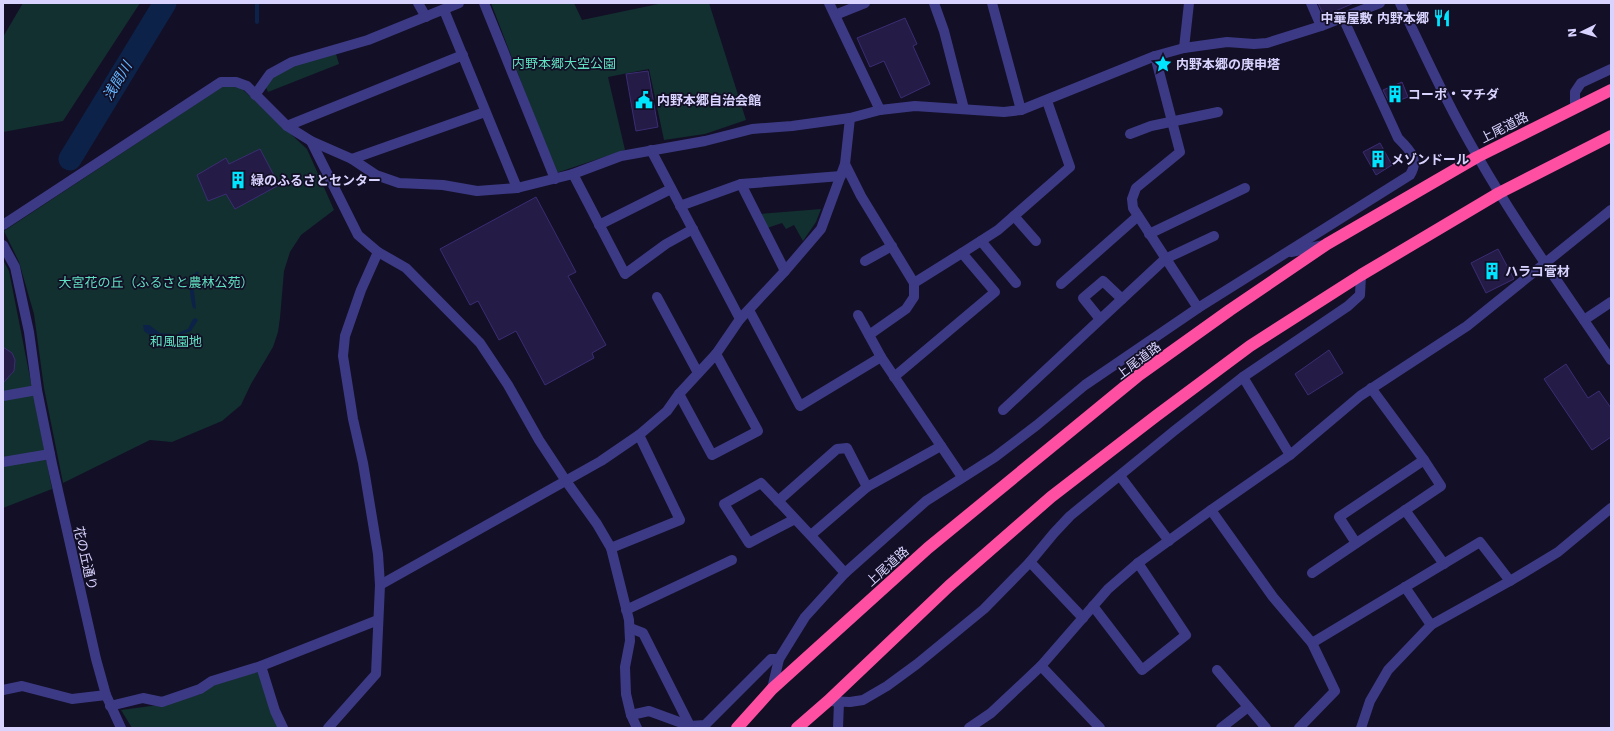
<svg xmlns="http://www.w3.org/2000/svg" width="1614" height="731" font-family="'DejaVu Sans','Noto Sans JP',sans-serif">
  <rect width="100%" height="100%" fill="#130f26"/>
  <g fill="#12302f">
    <path d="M23,3H140L63,121L3,132V37Z"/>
    <path d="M491,3H574L582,20L663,3H709L746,120L705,134L664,140L649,69L608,77L625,150L556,173Z"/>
    <path d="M336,54L339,64L268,92L265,85L280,71L302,63Z"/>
    <path d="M229,86L241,88L307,149L334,210L301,235L290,252L284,271L280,318L278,332L273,347L251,384L241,405L222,421L172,442L150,440L63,483L44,388L34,314L19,262L4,231L222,87Z"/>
    <path d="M821,209L816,222L803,241L794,225L786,229L782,223L767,228L760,214Z"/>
    <path d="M3,260L9,271L52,489L3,508Z"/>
    <path d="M257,672L263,674L280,728H132L121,710L166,704L201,694L208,687Z"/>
  </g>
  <g fill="#0c2248">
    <path d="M197,271L199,273L193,282L196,309L193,308C190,295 187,281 197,271Z"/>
    <path d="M196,318L198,320L191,331L180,335L178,333L188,329L193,319Z"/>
    <path d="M143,325H149L160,333L172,334L173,339C160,345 154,338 144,331Z"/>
  </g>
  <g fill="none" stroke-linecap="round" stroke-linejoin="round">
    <path stroke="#0c2248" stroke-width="4" d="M257,3V22"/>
    <path stroke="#0c2248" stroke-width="23" d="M70,159L165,3"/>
  </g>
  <g fill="#241b47" stroke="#3b2d73">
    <path d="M1318,3H1354L1324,16Z"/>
    <path d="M905,18L917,44L913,46L930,84L901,98L884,61L870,67L857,38Z"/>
    <path d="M648,71L658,127L636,131L626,74Z"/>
    <path d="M1402,82L1408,97L1390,104L1383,90Z"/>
    <path d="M1380,143L1392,165L1376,175L1363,152Z"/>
    <path d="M260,149L279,185L235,209L226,194L208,201L197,175L226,158L229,164Z"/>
    <path d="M536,197L576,272L568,276L606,345L592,353L594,358L545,385L516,331L499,340L478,301L470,305L440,249Z"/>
    <path d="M1498,249L1514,279L1486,293L1471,263Z"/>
    <path d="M3,347L12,353L15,360L14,371L3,383Z"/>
    <path d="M1329,350L1343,373L1308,395L1295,374Z"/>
    <path d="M1566,364L1588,398L1599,391L1611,408V437L1592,450L1544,379Z"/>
  </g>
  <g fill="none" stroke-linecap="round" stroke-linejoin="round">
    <g stroke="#3d3a85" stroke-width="10">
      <path d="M418,3L426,17"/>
      <path d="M484,3L555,179"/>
      <path d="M829,3L880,110"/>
      <path d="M934,3L944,31L964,109"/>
      <path d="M992,3L1021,110"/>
      <path d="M1311,3L1321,26"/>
      <path d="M1400,3C1425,55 1449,108 1478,157C1518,227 1566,293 1611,360"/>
      <path d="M444,10L517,188"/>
      <path d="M835,15L865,3"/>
      <path d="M1184,48L1189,3"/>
      <path d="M1155,56L1180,152L1136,188L1132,199L1133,208L1198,308"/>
      <path d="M255,95L270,74L292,62L368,40L459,3"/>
      <path d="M1575,107V92L1581,83L1611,69"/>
      <path d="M287,126L463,55"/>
      <path d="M1130,134L1151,126L1218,112"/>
      <path d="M311,141L358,235L378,252L406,268L480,343L508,385L539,440L566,481L597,524L611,548L629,620L630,641L625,667L626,694L631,715L637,728"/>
      <path d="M651,150L740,319"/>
      <path d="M352,159L485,112"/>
      <path d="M845,164L861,196L914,283L962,253"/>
      <path d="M573,174L625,274L666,244L693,229"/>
      <path d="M741,184L785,271"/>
      <path d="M680,206L741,184L841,176"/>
      <path d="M1014,216L1036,241"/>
      <path d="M3,225L221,82H236L247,86L287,126L311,141L352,159L376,175L399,183L443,185L477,191L517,188L573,174L621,156L705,141L752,129L792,126L850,118L880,110L915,106L1004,112L1021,110L1155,56L1184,48L1227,42L1254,44L1267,43L1321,26L1380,3"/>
      <path d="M599,225L671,189"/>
      <path d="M1149,234L1245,188"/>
      <path d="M981,241L1016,283"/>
      <path d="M3,245L15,267L29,332L37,390L52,464L96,659L106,695L121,728"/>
      <path d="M1291,252L1324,245"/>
      <path d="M865,261L892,246"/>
      <path d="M1061,284L1138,216"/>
      <path d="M657,297L698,373"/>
      <path d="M749,310L800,406L881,357L962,477"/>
      <path d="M858,315L881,357"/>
      <path d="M1100,319L1083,298L1103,281L1122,299"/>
      <path d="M1584,320L1611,302"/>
      <path d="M869,335L906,309L914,297V283"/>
      <path d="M894,377L995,292L962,253L998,230L1070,167L1047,101"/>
      <path d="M1243,377L1290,455"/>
      <path d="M679,394L712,455L758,431L716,354"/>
      <path d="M3,396L37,390"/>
      <path d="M1003,410L1165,259L1214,236"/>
      <path d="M3,462L50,454"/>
      <path d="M1120,476L1169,541"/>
      <path d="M778,501L837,449L847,448L867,487"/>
      <path d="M1211,510L1273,597L1312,643L1335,691L1299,728"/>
      <path d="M1405,510L1444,564"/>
      <path d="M795,519L749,543L724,504L761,483C790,513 818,543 845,573"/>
      <path d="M811,535L867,487L941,446"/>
      <path d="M1356,543L1339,517L1424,460"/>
      <path d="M611,548L680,520L639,435"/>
      <path d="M1030,562L1083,618"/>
      <path d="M1312,573L1441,486L1424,460L1371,388"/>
      <path d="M380,585L601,461L639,435L667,411L679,394L716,354L740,319L785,271L821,229L845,164L850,118"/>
      <path d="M1405,587L1431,625"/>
      <path d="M1093,606L1142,670L1186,635L1138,563"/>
      <path d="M626,610L732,560"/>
      <path d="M630,628L643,633L690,726"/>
      <path d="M1312,643L1480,542L1510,581"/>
      <path d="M261,666L275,711L283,728"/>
      <path d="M1041,666L1100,728"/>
      <path d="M1217,670L1266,728"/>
      <path d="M772,689L779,659L805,617L845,573L926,501L995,457L1037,425L1085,385L1198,308L1410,175C1420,159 1409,149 1398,138L1343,18"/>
      <path d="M3,690L22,686L72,699L106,695"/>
      <path d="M828,701L850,702L863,700L887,686L917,664L984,609L1030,562L1054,533L1070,516L1174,431L1243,377L1348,306L1360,295L1361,275"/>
      <path d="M110,706L143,698L162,702L200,689L212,681L261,666L378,620"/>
      <path d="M631,715L649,711L690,726L705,725L771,659H779"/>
      <path d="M328,728L376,674L380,585L378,554L363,463L353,419L343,356L345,336L361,290L378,252"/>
      <path d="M838,728L839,702"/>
      <path d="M969,728L991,713L1041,666L1108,589L1138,563L1211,510L1290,455L1360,396L1467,326L1611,210"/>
      <path d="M1221,728L1248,707"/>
      <path d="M1361,728L1370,701L1388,670L1431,625L1510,581L1558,552L1611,508"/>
    </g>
    <g stroke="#ff4fa3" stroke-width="12">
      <path d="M737,728L772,689L928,548L1139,375L1230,310L1327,244L1477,157L1611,90"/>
      <path d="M797,728L828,701L949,586L1051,497L1156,416L1250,346L1361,275L1499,193L1611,136"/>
    </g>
  </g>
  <defs>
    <g id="restaurant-bare" transform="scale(1.38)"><path d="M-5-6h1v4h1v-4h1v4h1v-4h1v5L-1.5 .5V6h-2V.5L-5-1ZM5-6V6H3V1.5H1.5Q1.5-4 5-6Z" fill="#00e5ff" stroke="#130f26" stroke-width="2.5" paint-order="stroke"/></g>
    <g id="sight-bare" transform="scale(1.38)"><path d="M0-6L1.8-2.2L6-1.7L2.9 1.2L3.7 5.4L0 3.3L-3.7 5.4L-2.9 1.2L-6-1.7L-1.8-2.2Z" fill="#00e5ff" stroke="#130f26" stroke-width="2.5" paint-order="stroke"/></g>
    <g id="building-bare" transform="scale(1.38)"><path d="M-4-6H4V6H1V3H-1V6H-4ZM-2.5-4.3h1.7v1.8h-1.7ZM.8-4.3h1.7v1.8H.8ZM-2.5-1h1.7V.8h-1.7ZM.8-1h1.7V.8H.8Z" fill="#00e5ff" stroke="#130f26" stroke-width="2.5" paint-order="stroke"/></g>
    <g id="civic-bare" transform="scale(1.38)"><path d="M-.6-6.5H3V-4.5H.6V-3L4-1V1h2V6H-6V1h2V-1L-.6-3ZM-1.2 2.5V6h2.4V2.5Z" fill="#00e5ff" stroke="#130f26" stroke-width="2.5" paint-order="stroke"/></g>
  </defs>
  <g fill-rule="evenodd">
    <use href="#restaurant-bare" x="1442" y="18"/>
    <use href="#sight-bare" x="1163" y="64"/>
    <use href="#building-bare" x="1395" y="94"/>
    <use href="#civic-bare" x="644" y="100"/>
    <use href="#building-bare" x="1378" y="159"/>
    <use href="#building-bare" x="238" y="180"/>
    <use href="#building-bare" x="1492" y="271"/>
  </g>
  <g text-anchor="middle" stroke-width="3.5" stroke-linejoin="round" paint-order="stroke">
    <g font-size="13" font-weight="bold" fill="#d9d4ff" stroke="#130f26" text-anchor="start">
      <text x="1429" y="23" text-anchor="end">中華屋敷 内野本郷</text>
      <text x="1176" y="69">内野本郷の庚申塔</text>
      <text x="1408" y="99">コーポ・マチダ</text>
      <text x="657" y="105">内野本郷自治会館</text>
      <text x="1391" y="164">メゾンドール</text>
      <text x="251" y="185">緑のふるさとセンター</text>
      <text x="1505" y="276">ハラコ菅材</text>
    </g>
    <g font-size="13" fill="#5fe0c0" stroke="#130f26">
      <text x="564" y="68">内野本郷大空公園</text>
      <text x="156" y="287">大宮花の丘（ふるさと農林公苑）</text>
      <text x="176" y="346">和風園地</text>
    </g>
    <g font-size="13" fill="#d9d4ff" stroke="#130f26">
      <text transform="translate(1504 127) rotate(-27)" y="5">上尾道路</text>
      <text transform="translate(1138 360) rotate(-37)" y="5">上尾道路</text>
      <text transform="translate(86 558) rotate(77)" y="5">花の丘通り</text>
      <text transform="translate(887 566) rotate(-42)" y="5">上尾道路</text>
    </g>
    <g font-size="14" font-style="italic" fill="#62b6ff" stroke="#130f26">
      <text transform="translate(117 81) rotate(-59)" y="5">浅間川</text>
    </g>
  </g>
  <rect width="1614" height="731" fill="none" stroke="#d9d4ff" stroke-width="8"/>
  <g transform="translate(1582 32) rotate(265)" stroke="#130f26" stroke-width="3" paint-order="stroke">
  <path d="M0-3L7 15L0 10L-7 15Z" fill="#d9d4ff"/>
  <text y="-6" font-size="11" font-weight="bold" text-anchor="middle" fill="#d9d4ff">N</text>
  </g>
</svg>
